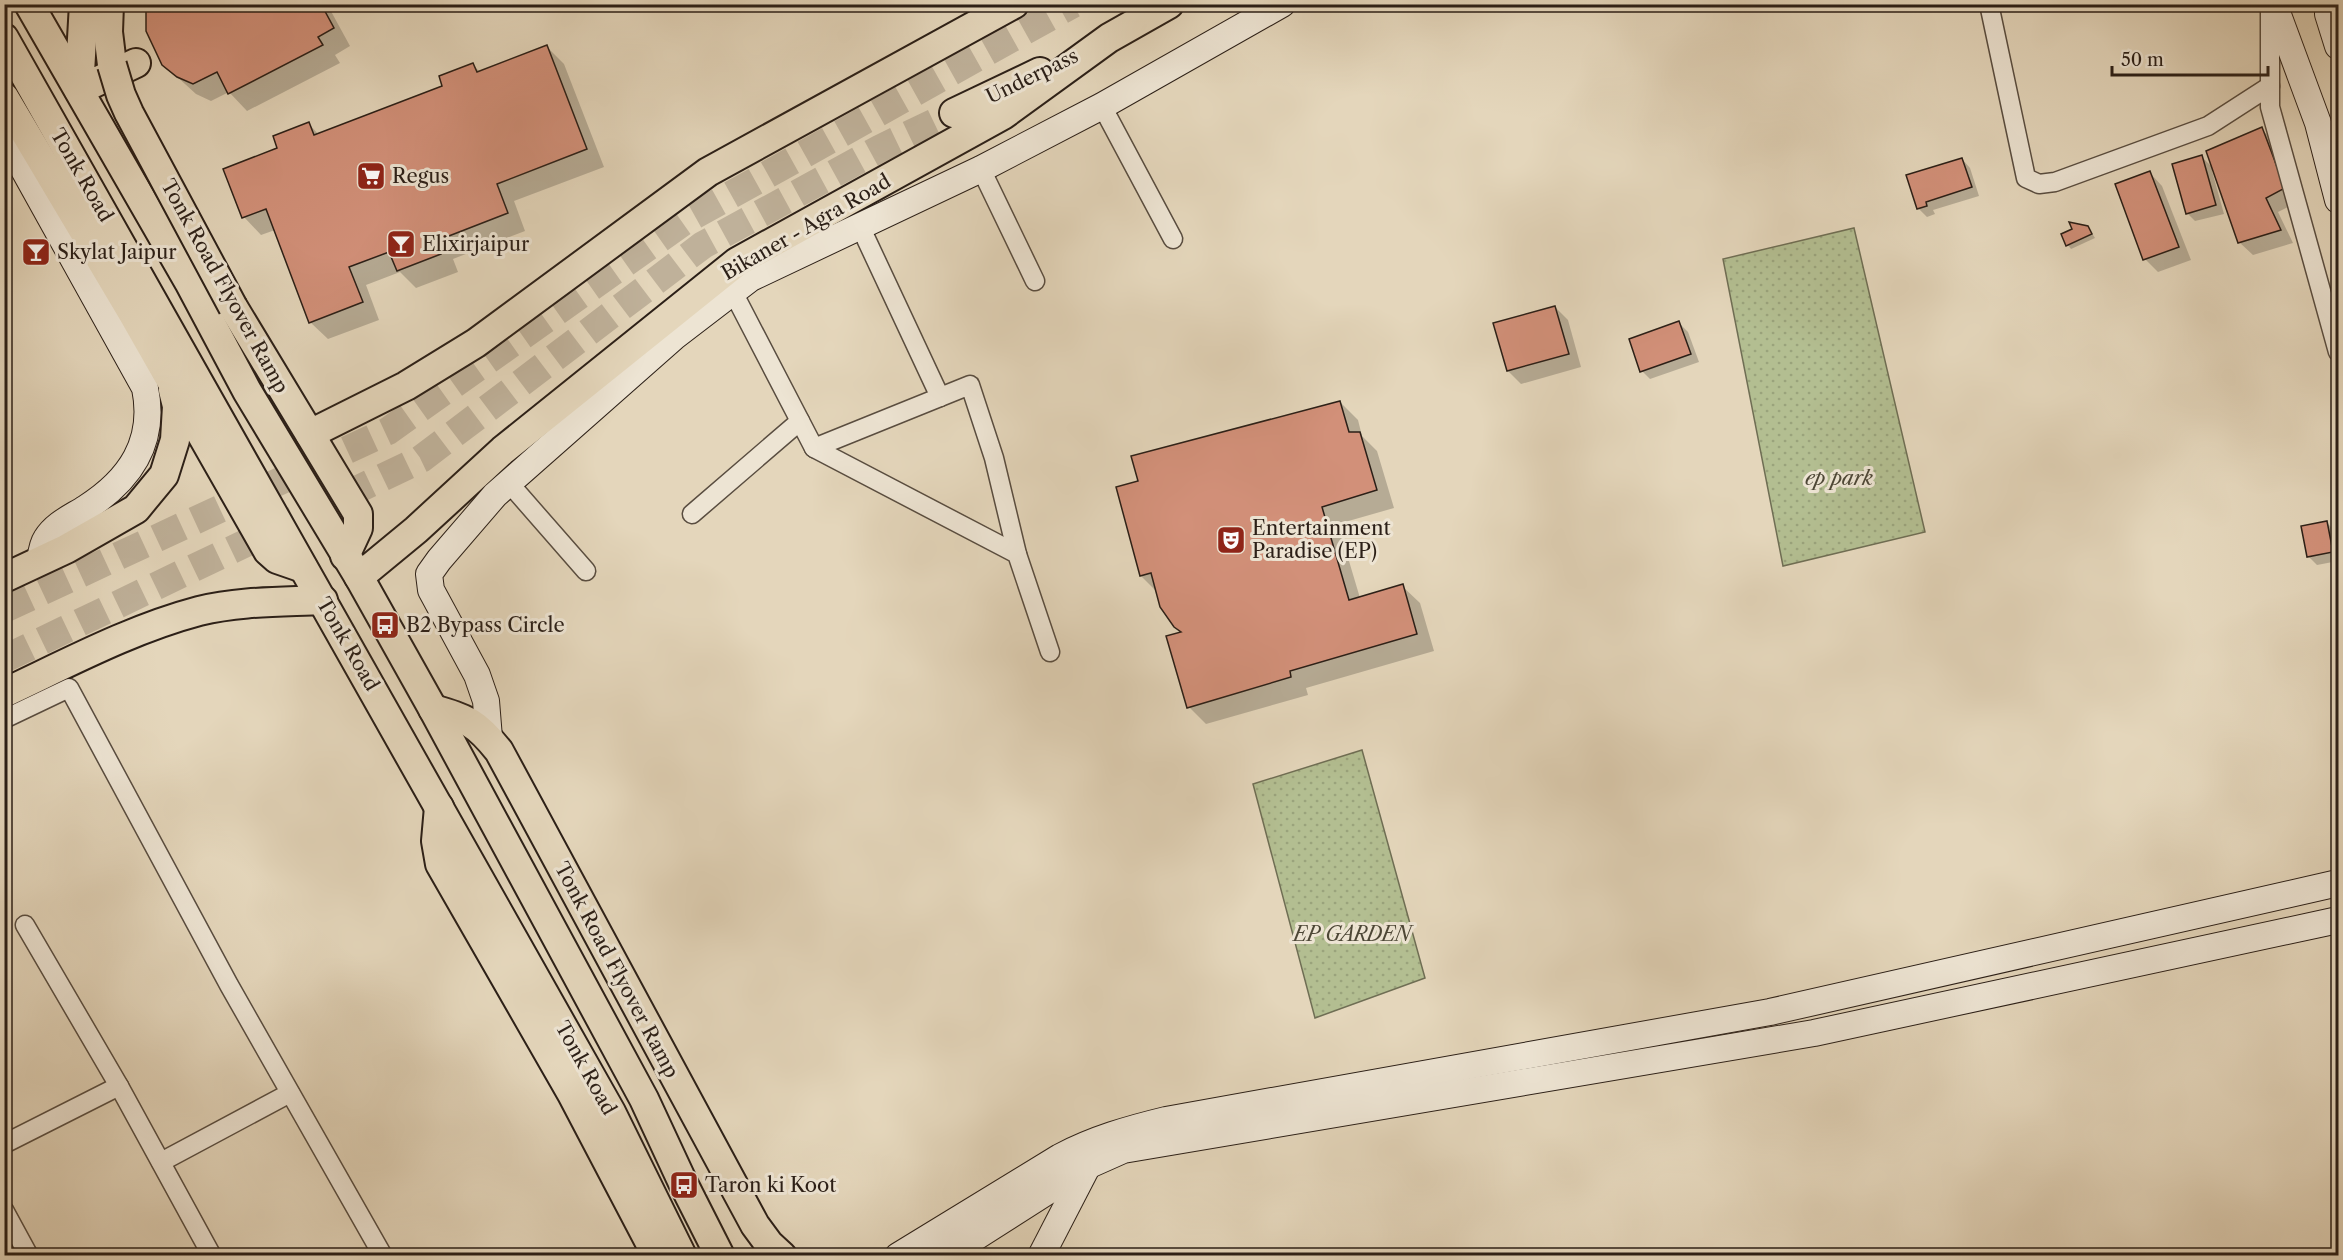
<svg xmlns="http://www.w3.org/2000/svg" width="2343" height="1260" font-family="'Libre Caslon Text',serif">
  <defs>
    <pattern id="grass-dots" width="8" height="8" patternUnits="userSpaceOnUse" patternTransform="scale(1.5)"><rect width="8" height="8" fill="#b3be91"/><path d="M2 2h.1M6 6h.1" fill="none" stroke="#9aa37c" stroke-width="1.8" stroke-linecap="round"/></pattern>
  </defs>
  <rect width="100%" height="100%" fill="#e4d6bb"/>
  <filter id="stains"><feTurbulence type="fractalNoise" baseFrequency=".00333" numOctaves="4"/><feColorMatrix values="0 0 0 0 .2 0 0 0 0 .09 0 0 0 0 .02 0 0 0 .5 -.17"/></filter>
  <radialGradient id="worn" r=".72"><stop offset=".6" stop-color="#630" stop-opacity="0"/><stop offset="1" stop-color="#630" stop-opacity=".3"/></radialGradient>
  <g fill="url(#grass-dots)" stroke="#6f6e54" stroke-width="1.5">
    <path d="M1854,228L1925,532L1783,566L1723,259Z"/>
    <path d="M1362,750L1425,978L1315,1018L1253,784Z"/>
  </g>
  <g fill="#0003">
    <path d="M148,4H327L350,46L335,55L340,63L247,111L229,92L211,101L196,94L163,64Z"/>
    <path d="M547,47L564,64L604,167L514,201L525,231L453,259L458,272L416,288L400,272L366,285L379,320L328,339L310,322L275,230L261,235L244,217L225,170L279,149L309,124L319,135L444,87L473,65L480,72Z"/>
    <path d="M2261,129L2275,142L2298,202L2278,212L2293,243L2253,255L2239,242L2214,170L2212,171L2224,214L2195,221L2187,213L2202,157L2214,169Z"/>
    <path d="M1962,159L1970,168L1979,196L1933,210L1935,214L1927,217L1918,208Z"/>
    <path d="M2149,172L2162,186L2191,260L2158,272L2145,259Z"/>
    <path d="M2088,227L2095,238L2071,249L2068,245Z"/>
    <path d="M1555,307L1568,320L1581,367L1521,384L1508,371Z"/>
    <path d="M1679,323L1688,332L1699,362L1650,379L1642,371Z"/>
    <path d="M1340,402L1358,420L1362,436L1377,451L1394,508L1338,524L1360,598L1402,586L1420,603L1434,651L1306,688L1308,695L1206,724L1189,707L1182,633L1158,593L1141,576L1139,482Z"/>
    <path d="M2326,522L2335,531L2338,561L2317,565L2308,556Z"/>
  </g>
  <g fill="#d29079" stroke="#2b1f17" stroke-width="1.5">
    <path d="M146,4H321L334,28L318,37L323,45L228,94L217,72L193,84L177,77L162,65L146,31Z"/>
    <path d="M547,45L587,149L497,184L508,213L436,241L441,254L397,271L389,252L349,267L363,302L309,323L266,209L242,218L223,169L277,148L273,136L309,122L314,135L442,86L439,76L473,63L477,72Z"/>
    <path d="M2262,127L2285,188L2266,198L2281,230L2238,243L2206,151Z"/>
    <path d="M2202,155L2216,205L2186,214L2172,164Z"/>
    <path d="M1962,158L1972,187L1926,202L1927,206L1917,209L1906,175Z"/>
    <path d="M2150,171L2179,247L2143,260L2115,184Z"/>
    <path d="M2069,222L2088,226L2092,234L2066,246L2061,234L2072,229Z"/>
    <path d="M1555,306L1569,354L1507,371L1493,323Z"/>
    <path d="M1679,321L1691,354L1640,372L1629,339Z"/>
    <path d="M1340,401L1349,432H1360L1377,490L1322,507L1349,600L1403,584L1417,634L1290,671L1291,677L1187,708L1166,636L1181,632L1174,627L1160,607L1151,573L1140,576L1116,487L1138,481L1131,456Z"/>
    <path d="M2327,521L2333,552L2307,557L2301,526Z"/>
  </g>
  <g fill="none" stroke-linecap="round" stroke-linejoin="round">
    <g stroke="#bfb19a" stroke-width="28" stroke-dasharray="28 14" stroke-linecap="butt">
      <path d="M4,609L388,431L686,220L1073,4"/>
      <path d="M4,659L421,459L703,245L881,148L954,113"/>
    </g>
    <g stroke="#594d40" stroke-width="21">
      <g id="street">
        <path d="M1989,4L2026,178L2039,184L2055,182L2208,126L2270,86"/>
        <path d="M2270,6V107L2338,352"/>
        <path d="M1102,106L1173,239"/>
        <path d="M981,169L1035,281"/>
        <path d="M860,226L940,397"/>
        <path d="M733,292L814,448L1017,554L1050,652"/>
        <path d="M814,448L970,385L994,458L1017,554"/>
        <path d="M509,483L586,571"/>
        <path d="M692,514L800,421"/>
        <path d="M4,719L69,688L229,985L383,1256"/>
        <path d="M25,925L119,1086L212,1256"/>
        <path d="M4,1144L119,1086"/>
        <path d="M161,1162L290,1093"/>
        <path d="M4,1210L29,1256"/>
      </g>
    </g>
    <g stroke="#2b1f17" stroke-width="28">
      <g id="secondary">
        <path d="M2274,4L2318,123L2338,200"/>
        <path d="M2329,4L2328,14L2338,46"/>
        <path d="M4,134L145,388C156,442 130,480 86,508C72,517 55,524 46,539C42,545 41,554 40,561"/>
        <path d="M489,738L486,701L477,675L431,590L429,574L439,560L495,495L674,337L751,278L981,169L1102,106L1282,4"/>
        <path d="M898,1256L1060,1157C1094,1139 1129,1129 1166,1120L1770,1012L2338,883"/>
        <path d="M946,1256L1087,1166L1123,1150L1814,1033L2338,920"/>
        <path d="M1041,1256L1087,1167"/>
      </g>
    </g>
    <g stroke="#2b1f17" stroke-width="32">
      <g id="primary">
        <path d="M29,4L189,282L247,391L359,577L433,709L644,1099L684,1185L720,1256"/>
        <path d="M84,4L79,90L136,63"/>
        <path d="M109,4L108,32L112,65"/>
        <path d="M4,38L611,1112L682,1256"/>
        <path d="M4,97L133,314L268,551L277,559L303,568"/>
        <path d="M954,113L1040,72"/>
        <path d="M233,307L358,514V528L345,556"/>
        <path d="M310,434L406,386L476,343L708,172L1014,4"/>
        <path d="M359,577L416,530L503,450L737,262L1003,115L1109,38L1169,4"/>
        <path d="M4,578L66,549L136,509L164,475L175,440L177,406L173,390"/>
        <path d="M4,693C68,663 131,629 199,611C239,601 282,602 323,600"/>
        <path d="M433,709C467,719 476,722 499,751L755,1225L769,1244L782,1256"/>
        <path d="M439,807L436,841L440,864L572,1094L657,1256"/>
      </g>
    </g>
    <use href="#street" stroke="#ede4d3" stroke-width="18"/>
    <use href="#secondary" stroke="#ede4d3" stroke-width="26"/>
    <use href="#primary" stroke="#e4d6bb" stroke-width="28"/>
    <g stroke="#2b1f17" stroke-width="32" stroke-linecap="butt">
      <path id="primary-bridge" d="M112,65L121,95L129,113L233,307"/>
    </g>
    <use href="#primary-bridge" stroke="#e4d6bb" stroke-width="28"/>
  </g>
  <defs>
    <g id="supermarket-square" transform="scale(1.5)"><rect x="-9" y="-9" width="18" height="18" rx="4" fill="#8f2418" stroke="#ede4d3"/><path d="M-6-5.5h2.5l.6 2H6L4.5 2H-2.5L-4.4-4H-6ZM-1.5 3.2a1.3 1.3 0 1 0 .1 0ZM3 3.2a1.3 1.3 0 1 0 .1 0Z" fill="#fff"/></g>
    <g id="bar-square" transform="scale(1.5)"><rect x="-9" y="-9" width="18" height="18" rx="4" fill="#8f2418" stroke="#ede4d3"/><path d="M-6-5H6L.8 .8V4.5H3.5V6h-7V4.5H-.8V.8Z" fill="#fff"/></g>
    <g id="theatre-square" transform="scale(1.5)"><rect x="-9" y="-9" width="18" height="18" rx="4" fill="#8f2418" stroke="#ede4d3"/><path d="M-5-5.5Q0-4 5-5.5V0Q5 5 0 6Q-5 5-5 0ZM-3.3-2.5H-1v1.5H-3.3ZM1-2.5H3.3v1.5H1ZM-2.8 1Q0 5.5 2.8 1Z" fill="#fff"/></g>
    <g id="bus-square" transform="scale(1.5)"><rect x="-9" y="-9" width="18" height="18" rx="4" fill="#8f2418" stroke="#ede4d3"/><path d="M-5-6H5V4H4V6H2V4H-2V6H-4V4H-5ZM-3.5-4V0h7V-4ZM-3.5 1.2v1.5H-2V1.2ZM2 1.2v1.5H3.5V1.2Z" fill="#fff"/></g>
  </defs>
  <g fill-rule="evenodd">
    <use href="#supermarket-square" x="371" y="176"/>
    <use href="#bar-square" x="401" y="244"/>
    <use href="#bar-square" x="36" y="252"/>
    <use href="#theatre-square" x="1231" y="540"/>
    <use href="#bus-square" x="385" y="625"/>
    <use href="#bus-square" x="684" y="1185"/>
  </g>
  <g text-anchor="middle" stroke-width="6" stroke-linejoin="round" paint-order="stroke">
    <g font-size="20" fill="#2b1f17" stroke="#ede4d3">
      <text transform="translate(1032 76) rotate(-26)" y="7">Underpass</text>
      <text transform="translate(82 175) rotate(60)" y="7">Tonk Road</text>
      <text transform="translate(806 227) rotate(-30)" y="7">Bikaner - Agra Road</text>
      <text transform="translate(225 286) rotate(61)" y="7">Tonk Road Flyover Ramp</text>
      <text transform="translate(348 644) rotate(60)" y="7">Tonk Road</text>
      <text transform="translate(617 970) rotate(62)" y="7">Tonk Road Flyover Ramp</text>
      <text transform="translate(586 1068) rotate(61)" y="7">Tonk Road</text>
    </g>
    <g font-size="20" fill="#2b1f17" stroke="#ede4d3" text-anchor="start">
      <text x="392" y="183">Regus</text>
      <text x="422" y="251">Elixirjaipur</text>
      <text x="57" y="259">Skylat Jaipur</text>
      <text x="1252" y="535">Entertainment<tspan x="1252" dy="23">Paradise (EP)</tspan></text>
      <text x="406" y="632">B2 Bypass Circle</text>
      <text x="705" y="1192">Taron ki Koot</text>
    </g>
    <g font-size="20" font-style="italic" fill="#4d4736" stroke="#ede4d3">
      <text x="1839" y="485">ep park</text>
      <text x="1352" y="941">EP GARDEN</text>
    </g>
  </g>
  <rect width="2343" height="1260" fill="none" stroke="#e4d6bb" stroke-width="24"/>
  <rect x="6" y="6" width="2331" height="1248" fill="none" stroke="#2b1f17" stroke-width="3"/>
  <rect x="12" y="12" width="2319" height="1236" fill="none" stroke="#2b1f17" stroke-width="1.5"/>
  <path d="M2112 66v9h156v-9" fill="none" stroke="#2b1f17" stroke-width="3"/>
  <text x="2121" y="66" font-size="18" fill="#2b1f17" stroke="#ede4d3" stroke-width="4.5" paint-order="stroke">50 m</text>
  <rect width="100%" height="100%" filter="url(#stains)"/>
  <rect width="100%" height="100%" fill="url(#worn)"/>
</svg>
